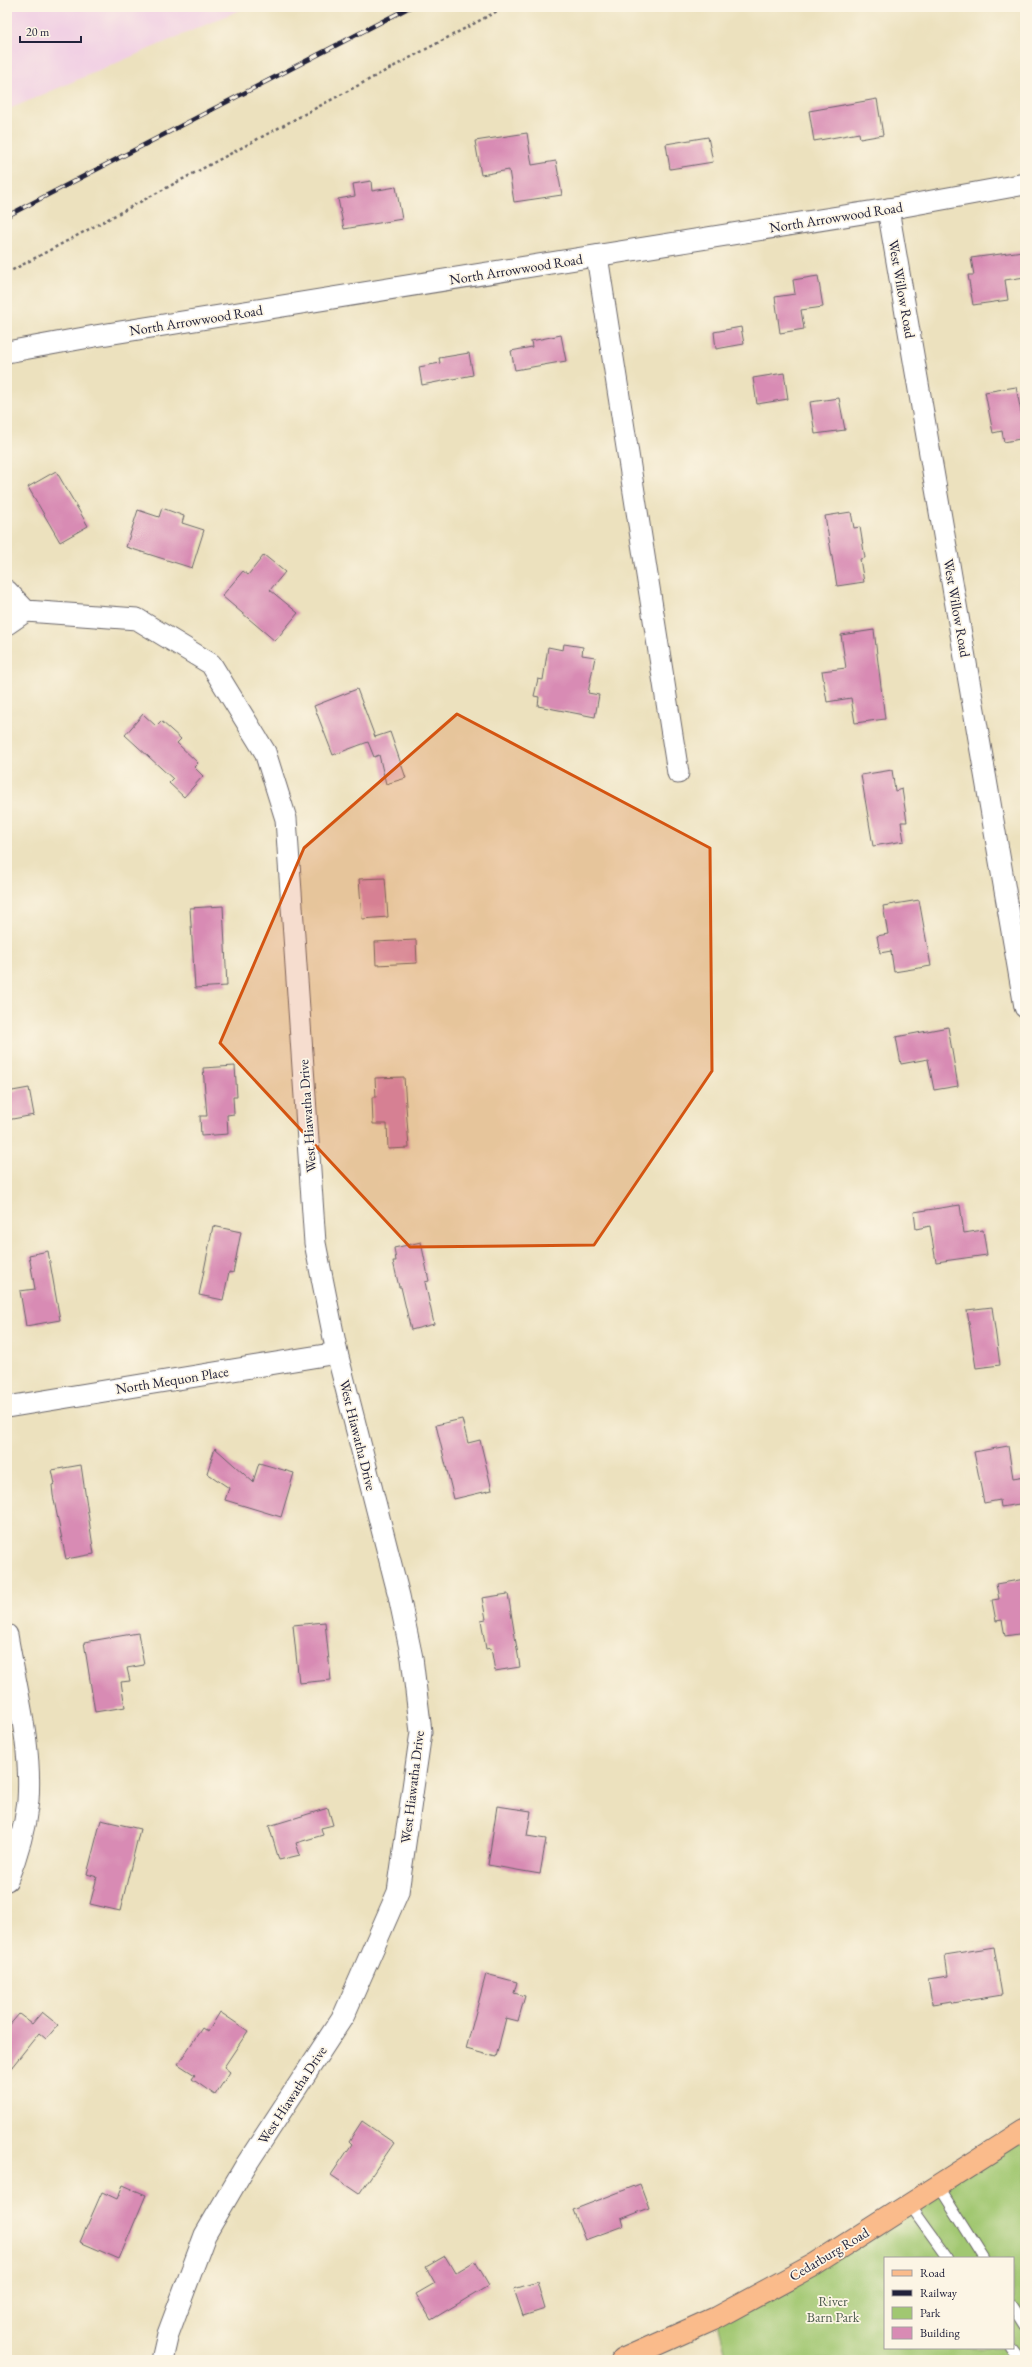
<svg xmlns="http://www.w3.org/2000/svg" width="1032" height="2367" font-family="'EB Garamond',serif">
  <rect width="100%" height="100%" fill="#fcf5e5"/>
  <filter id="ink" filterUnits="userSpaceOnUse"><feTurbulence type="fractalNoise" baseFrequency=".025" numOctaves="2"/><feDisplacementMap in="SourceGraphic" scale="8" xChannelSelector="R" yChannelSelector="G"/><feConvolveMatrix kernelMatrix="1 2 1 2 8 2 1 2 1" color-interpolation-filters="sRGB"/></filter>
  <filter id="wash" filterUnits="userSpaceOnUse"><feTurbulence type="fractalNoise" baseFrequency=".012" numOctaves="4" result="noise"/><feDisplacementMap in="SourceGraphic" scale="16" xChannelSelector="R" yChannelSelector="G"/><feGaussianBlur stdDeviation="0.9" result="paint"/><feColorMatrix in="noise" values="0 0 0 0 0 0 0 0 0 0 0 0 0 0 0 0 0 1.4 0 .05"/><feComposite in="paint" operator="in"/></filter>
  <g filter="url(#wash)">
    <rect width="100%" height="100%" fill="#ece1be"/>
    <path fill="#f1d0e4" d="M7,7H247L7,110Z"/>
    <path fill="#a1c771" stroke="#627456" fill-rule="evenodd" d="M1025,2129V2360H726L716,2318ZM885,2258H1013V2348H885Z"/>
    <g id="blocks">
      <g fill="#d88bb4">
        <path d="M877,99L883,135L860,139L859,133L814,141L809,111Z"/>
        <path d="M527,133L532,165L556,161L562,195L514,202L509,170L481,175L475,141Z"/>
        <path d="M708,137L713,162L670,169L666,144Z"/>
        <path d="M371,181L372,191L396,187L402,219L344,229L338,199L355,196L353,184Z"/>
        <path d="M1023,251L1025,277L1005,280L1008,300L973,305L968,275H974L971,258Z"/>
        <path d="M818,276L823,307L801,310L804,329L780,333L775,297L795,294L793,280Z"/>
        <path d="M741,327L744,344L716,349L714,332Z"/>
        <path d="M561,335L566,361L515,370L511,351L532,347L531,341Z"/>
        <path d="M469,353L473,375L422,385L419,367L440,363L439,358Z"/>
        <path d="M784,373L788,399L757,404L753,378Z"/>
        <path d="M1016,387L1023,422H1025V438L1004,442L1002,431L993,433L985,392Z"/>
        <path d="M839,398L845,430L815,434L810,402Z"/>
        <path d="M56,471L88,526L60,542L28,487Z"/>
        <path d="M162,508L184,516L182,523L204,530L192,568L126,547L138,510L159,517Z"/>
        <path d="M851,512L854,528L860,527L865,558L860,559L864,582L837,586L825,516Z"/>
        <path d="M264,555L285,572L270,590L298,613L275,641L222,596L243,571L248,575Z"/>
        <path d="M874,630L885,719L855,723L851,698L827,702L822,671L846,668L841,635Z"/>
        <path d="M564,644L583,647L582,655L595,657L588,693L599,695L595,717L538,706L539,697L534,696L538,679L543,680L548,647L563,650Z"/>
        <path d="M357,689L375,737L390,732L406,778L386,784L379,755L374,757L368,742L333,755L314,706Z"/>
        <path d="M143,714L156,726L161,721L181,739L177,743L198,763L194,767L203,776L184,797L169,783L173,779L125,735Z"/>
        <path d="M892,770L895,791L902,789L907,822H901L904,841L873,846L861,775Z"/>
        <path d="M385,878L388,917L362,919L359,879Z"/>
        <path d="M919,900L931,966L894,972L891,951L880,953L877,936L888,934L883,906Z"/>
        <path d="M223,906L227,986L195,988L190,908Z"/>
        <path d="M416,940L417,963L376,965L375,942Z"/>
        <path d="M948,1027L958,1086L934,1090L928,1059L901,1064L896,1037Z"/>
        <path d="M235,1066L237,1097H233L234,1114L227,1115L228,1134L201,1136L200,1116H207L203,1068Z"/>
        <path d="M404,1077L409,1148L388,1149L387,1124H373L372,1097H376L375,1078Z"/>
        <path d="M29,1088L34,1115L7,1120V1092Z"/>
        <path d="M960,1205L964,1233L983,1230L987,1255L936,1262L930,1226L916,1229L914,1212Z"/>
        <path d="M213,1226L241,1232L233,1273L229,1272L223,1300L199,1295Z"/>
        <path d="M421,1242L429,1281L425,1282L434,1324L411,1330L401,1287H399L393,1261H396L394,1248Z"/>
        <path d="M48,1251L60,1320L26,1326L20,1291L35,1289L29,1255Z"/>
        <path d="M992,1307L1000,1365L976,1368L967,1310Z"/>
        <path d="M462,1419L468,1443L480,1440L492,1490L454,1499L436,1425Z"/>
        <path d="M1008,1446L1013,1478L1025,1476V1503L1001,1507L1000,1500L984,1503L974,1452Z"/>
        <path d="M215,1448L253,1482L259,1463L294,1473L281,1517L225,1500L229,1488L207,1473Z"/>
        <path d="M81,1465L94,1554L66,1559L53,1495L52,1485L55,1484L52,1470Z"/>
        <path d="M1025,1579V1633L1005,1636L1002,1620L996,1621L992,1600L999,1599L996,1584Z"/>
        <path d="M508,1594L520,1667L495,1671L491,1648L486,1649L481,1620L486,1619L482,1598Z"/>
        <path d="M325,1622L331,1680L299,1683L293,1625Z"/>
        <path d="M138,1633L144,1665L127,1668L130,1681L121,1682L125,1707L95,1712L84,1642Z"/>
        <path d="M497,1806L531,1811L527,1836L546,1839L540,1874L488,1865Z"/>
        <path d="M328,1808L333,1825L321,1828L323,1835L296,1843L300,1855L279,1860L269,1826Z"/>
        <path d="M101,1820L140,1829L120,1911L90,1904L97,1877L87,1874Z"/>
        <path d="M994,1947L1002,1995L953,2003L952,2001L932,2004L928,1979L948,1976L945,1955Z"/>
        <path d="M486,1974L517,1982L514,1993L525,1996L518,2021L506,2018L496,2057L466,2049Z"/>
        <path d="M42,2012L58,2025L46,2039L39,2033L7,2073V2028L19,2014L32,2024Z"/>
        <path d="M220,2012L248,2031L224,2067L230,2072L215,2095L192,2079L195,2075L178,2064L202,2028L208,2032Z"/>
        <path d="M362,2121L394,2143L359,2194L331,2175L352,2144L349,2141Z"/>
        <path d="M640,2184L649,2208L621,2219L623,2226L585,2240L573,2210Z"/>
        <path d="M123,2185L146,2195L119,2259L80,2242L102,2192L117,2199Z"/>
        <path d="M445,2256L455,2273L475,2261L489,2285L431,2320L416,2294L435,2283L426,2267Z"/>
        <path d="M537,2282L545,2309L523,2316L514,2289Z"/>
      </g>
    </g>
  </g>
  <g filter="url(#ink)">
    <use href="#blocks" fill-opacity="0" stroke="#696569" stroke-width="1"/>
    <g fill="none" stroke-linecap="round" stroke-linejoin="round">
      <g stroke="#696569" stroke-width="12">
        <g id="service">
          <path d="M938,2185L984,2258"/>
          <path d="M910,2205L948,2258"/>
          <path d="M1013,2304L1025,2323"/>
          <path d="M1011,2348L1020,2360"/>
        </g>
      </g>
      <g stroke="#696569" stroke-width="23">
        <g id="minor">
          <path d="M888,209L1025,1007"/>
          <path d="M597,256L678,773"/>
          <path d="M7,352L95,336L888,209L1025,184"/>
          <path d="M7,591L26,611L137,619L211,664L265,752L286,819L315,1243L337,1353L399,1596L412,1658L421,1732L398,1892L344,2015L246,2165L205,2235L168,2334L162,2360"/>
          <path d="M7,624L26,611"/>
          <path d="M7,1407L337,1353"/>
          <path d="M7,1635C16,1689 32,1745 28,1801C25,1827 17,1856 7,1880"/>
        </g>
      </g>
      <g stroke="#696569" stroke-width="24">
        <path id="primary" d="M622,2360L716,2318L814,2265L1025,2130"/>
      </g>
      <path stroke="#696569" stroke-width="2.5" stroke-dasharray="3 3" stroke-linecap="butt" d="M7,273L505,7"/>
      <use href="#service" stroke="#fff" stroke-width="10"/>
      <use href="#minor" stroke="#fff" stroke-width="21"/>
      <use href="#primary" stroke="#fabb8b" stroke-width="22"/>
      <g stroke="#22223b" stroke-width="4.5">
        <path id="rail" d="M7,216L410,7"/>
      </g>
      <use href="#rail" stroke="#fcf5e5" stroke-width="3" stroke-dasharray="9" stroke-linecap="butt"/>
    </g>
  </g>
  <path fill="#d45411" fill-opacity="0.2" stroke="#d45411" stroke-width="3" stroke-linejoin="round" d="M457,714L710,848L712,1071L594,1245L410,1247L220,1043L304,848Z"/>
  <g text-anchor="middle" stroke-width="3.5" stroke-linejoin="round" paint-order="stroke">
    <g font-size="14" fill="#22223b" stroke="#fcf5e5">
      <text transform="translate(836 217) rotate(-9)" y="5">North Arrowwood Road</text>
      <text transform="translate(516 269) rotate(-9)" y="5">North Arrowwood Road</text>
      <text transform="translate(902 289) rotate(80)" y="5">West Willow Road</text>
      <text transform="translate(196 320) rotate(-9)" y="5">North Arrowwood Road</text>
      <text transform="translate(957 608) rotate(80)" y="5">West Willow Road</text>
      <text transform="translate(307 1116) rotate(-94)" y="5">West Hiawatha Drive</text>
      <text transform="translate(172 1380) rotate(-9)" y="5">North Mequon Place</text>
      <text transform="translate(358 1435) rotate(76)" y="5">West Hiawatha Drive</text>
      <text transform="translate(412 1787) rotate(-83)" y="5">West Hiawatha Drive</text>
      <text transform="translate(292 2095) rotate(-57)" y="5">West Hiawatha Drive</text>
      <text transform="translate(829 2254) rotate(-31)" y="5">Cedarburg Road</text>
    </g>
    <g font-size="14" fill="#4e5c4e" stroke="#fcf5e5">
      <text x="833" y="2306">River<tspan x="833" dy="16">Barn Park</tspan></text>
    </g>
  </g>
  <rect width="1032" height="2367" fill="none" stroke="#fcf5e5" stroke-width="24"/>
  <rect x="884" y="2257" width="130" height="92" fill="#fcf5e5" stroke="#a5a1a1"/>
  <rect x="892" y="2270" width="20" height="6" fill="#fabb8b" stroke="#a5a1a1"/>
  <text x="920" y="2277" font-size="12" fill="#22223b">Road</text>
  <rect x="892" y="2290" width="20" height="6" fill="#22223b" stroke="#a5a1a1"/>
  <text x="920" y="2297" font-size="12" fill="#22223b">Railway</text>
  <rect x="892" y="2307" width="20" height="12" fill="#a1c771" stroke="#a5a1a1"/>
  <text x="920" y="2317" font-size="12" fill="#22223b">Park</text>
  <rect x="892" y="2327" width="20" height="12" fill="#d88bb4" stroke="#a5a1a1"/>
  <text x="920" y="2337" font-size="12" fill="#22223b">Building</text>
  <path d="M20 36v6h61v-6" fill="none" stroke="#22223b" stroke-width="2"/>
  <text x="26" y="36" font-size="12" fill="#22223b" stroke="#fcf5e5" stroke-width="3" paint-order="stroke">20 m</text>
</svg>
